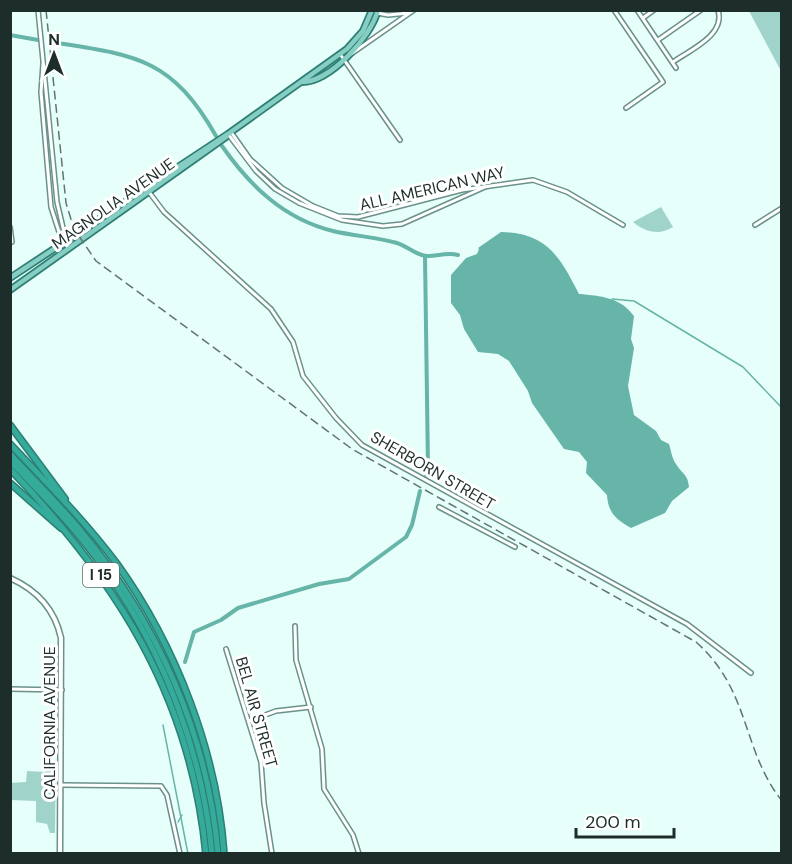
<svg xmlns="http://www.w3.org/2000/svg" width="792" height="864" font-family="'DM Sans',sans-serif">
  <rect width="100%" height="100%" fill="#e6fffa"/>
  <g fill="#a0d4cb">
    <path d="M749,11H781V71L750,13Z"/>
    <path d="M661,207L673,227C659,236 645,232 633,222Z"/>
    <path d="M56,760L55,833H50L47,824L36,822V801L11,800L10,783L26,782L27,771L45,772L49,768L51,762Z"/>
  </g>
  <path fill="#67b4a8" d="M501,232C547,233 560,257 579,294C601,296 620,297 634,316L631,339L634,348L628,386L634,415L656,431L661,440L669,444C671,450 672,459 676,464C682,474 688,474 689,487L672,501L665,513L631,528C616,519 608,513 607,495L586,473L587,462L579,452L564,449L532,403L528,391L509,361L498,354L478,352L464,329L460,315L451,303V275L466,258L477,254L479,249L478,248Z"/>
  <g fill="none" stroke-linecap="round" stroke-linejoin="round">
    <g stroke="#67b4a8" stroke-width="1.5">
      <path d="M612,299L634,301L743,367L782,408"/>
      <path d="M163,725L188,854"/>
      <path d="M178,822L182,815"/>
    </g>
    <g stroke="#67b4a8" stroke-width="4">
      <path d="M10,35L38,40"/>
      <path d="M51,42C135,55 171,57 216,136"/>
      <path d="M222,146C250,186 284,219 333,231C354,236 376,237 397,243C407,246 417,256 427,256C438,256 447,252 458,255"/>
      <path d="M425,256L428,468L426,477"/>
      <path d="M185,662L194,632L221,620L238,608L319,584L349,579L406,537L412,525L420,491"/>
    </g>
    <g stroke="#6b918b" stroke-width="6">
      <g id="minor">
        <path d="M38,10L57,202L68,249"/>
        <path d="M614,10L663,82L626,108"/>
        <path d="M637,10L676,68"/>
        <path d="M377,13L388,15L409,13"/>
        <path d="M643,18L654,10"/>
        <path d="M658,40L701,10"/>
        <path d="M340,54L400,140"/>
        <path d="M351,54L414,10"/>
        <path d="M673,62C690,50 726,35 718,10"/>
        <path d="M43,64L41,92L51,207L60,235L67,239"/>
        <path d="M231,132L250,159L282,188L313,206L338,216L358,217L462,190L533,180L567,192L623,225"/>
        <path d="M228,134L256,171L275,189L299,203L342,220L383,226L402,224L485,187"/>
        <path d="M149,192L164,212L271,309L293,342L303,376L336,418L362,445L687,624L751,673"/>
        <path d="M755,225L782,208"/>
        <path d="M10,227L12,242"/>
        <path d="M439,507L515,547"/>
        <path d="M295,626L296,660L322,749L324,789L353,835L359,854"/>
        <path d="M226,649L261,762L264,803L272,854"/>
        <path d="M10,689L62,690"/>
        <path d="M249,721L276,711L311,707"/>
        <path d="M61,785L161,786L167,795L180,854"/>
      </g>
    </g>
    <g stroke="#6b918b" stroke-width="7">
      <path id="secondary" d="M10,578C37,590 55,610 61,638L60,854"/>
    </g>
    <g stroke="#2d7f74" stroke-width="8">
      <g id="primary">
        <path d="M302,82C330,82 371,37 378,10"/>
        <path d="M10,278L228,134L347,49L363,31L372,10"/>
        <path d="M10,290L226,137"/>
      </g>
    </g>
    <g stroke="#2d7f74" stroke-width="8">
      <g id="motorway">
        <path d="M10,425L65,499"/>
        <path d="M10,444C47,483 85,521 117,564C176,646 217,753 224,854"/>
        <path d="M10,454C34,480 59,504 81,531C157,622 208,735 218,854"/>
        <path d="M10,461C44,496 78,531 106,571C164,653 203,754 212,854"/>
        <path d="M10,469C117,581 191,696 206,854"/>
        <path d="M10,483L61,528"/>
      </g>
    </g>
    <use href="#minor" stroke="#fff" stroke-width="3"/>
    <use href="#secondary" stroke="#fff" stroke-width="4"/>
    <use href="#primary" stroke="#86cdc4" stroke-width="4.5"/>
    <use href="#motorway" stroke="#35ab9c" stroke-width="5"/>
    <path stroke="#617470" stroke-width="1.5" stroke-dasharray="9 4.5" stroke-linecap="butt" d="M46,10L66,203L74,229L96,261L352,449L696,642C751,691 741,749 782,801"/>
  </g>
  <g text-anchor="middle" stroke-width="6" stroke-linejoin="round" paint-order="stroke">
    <rect fill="#fff" stroke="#616c6a" stroke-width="1.5" x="83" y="563" width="36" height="24" rx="4.5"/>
    <g font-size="15" font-weight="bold" fill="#1d2d2a">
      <text x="101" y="580">I 15</text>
    </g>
    <g font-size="16" fill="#1d2d2a" stroke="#fff">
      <text transform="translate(432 188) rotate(-13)" y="6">ALL AMERICAN WAY</text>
      <text transform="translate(113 203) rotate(-35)" y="6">MAGNOLIA AVENUE</text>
      <text transform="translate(433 470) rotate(30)" y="6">SHERBORN STREET</text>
      <text transform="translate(257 712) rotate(74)" y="6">BEL AIR STREET</text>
      <text transform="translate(49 723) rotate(-90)" y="6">CALIFORNIA AVENUE</text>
    </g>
  </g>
  <rect width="792" height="864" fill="none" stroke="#1d2d2a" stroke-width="24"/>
  <g transform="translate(54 54)" stroke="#ffffff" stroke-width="4.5" paint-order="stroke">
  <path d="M0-4.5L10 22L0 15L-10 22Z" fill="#1d2d2a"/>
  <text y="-9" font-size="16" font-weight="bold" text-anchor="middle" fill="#1d2d2a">N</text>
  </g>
  <path d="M576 828v9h98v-9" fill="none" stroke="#1d2d2a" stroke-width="3"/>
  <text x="585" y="828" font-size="18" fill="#1d2d2a" stroke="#ffffff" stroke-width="4.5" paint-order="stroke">200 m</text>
</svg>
